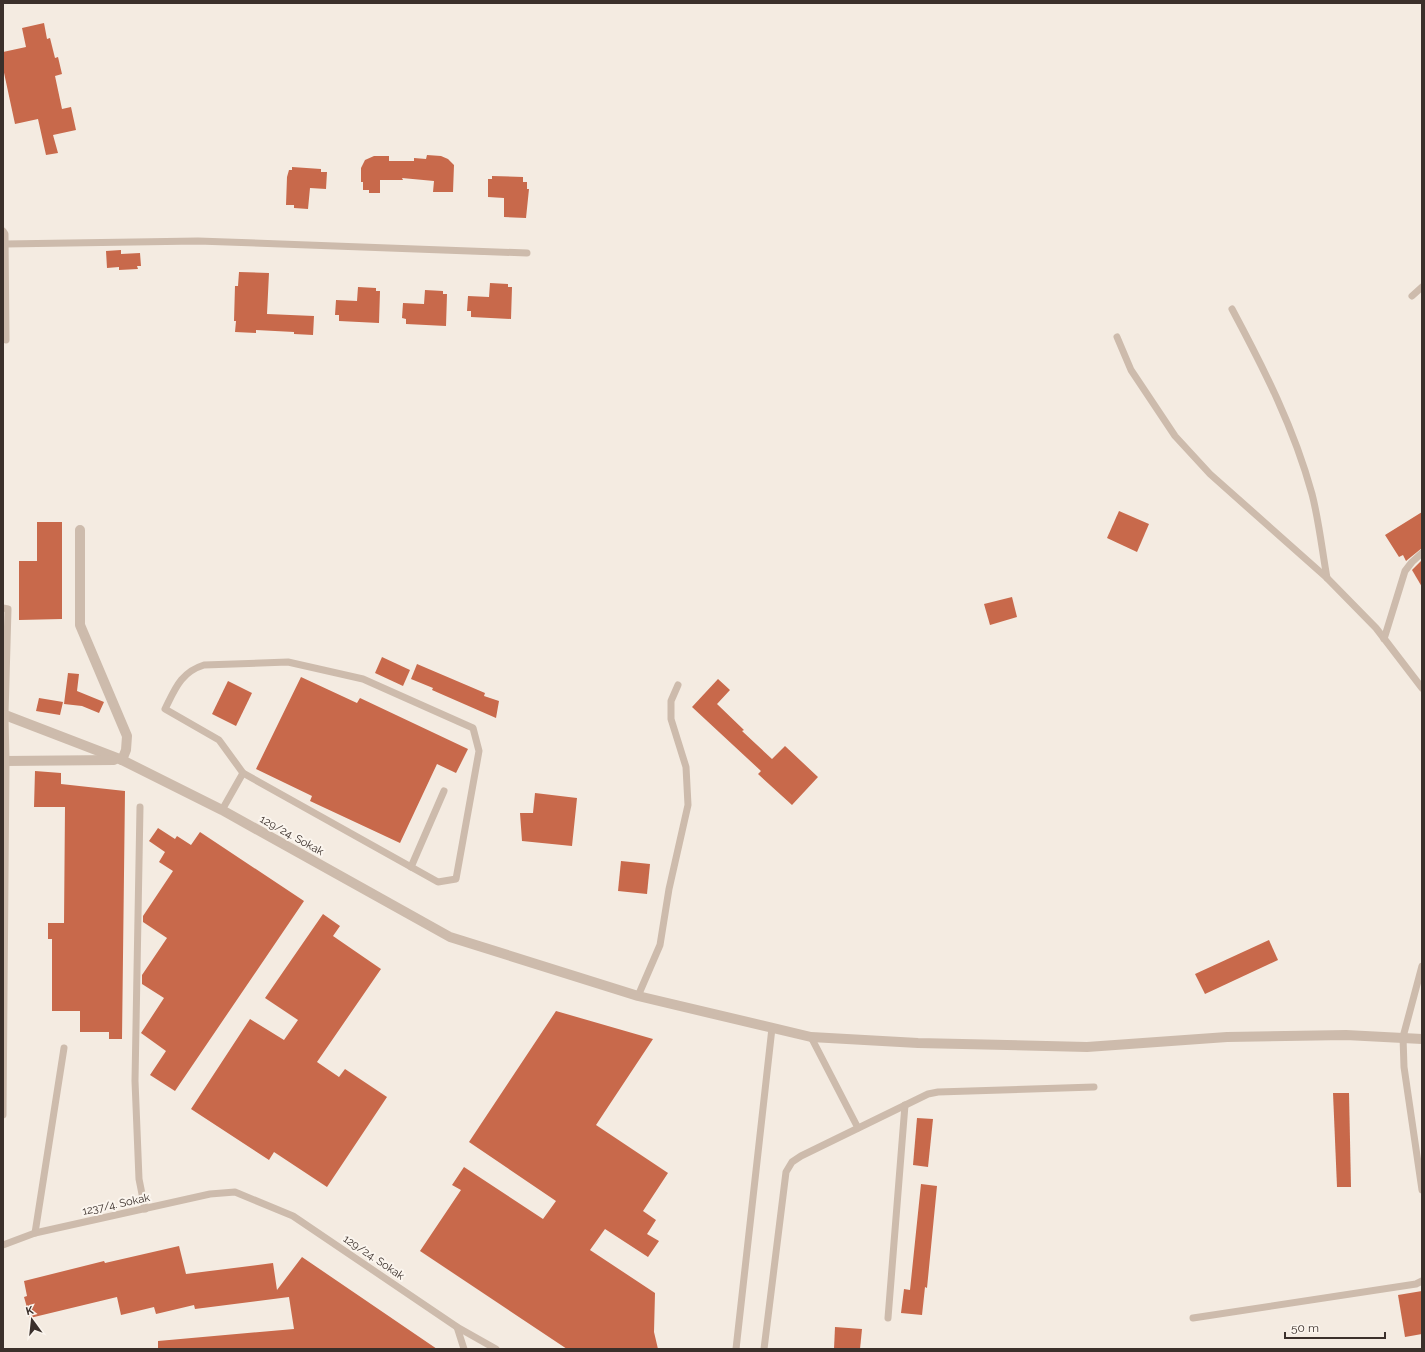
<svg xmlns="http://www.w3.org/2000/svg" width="1425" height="1352" font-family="Raleway,sans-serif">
  <rect width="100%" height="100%" fill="#f4ebe1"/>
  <g fill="#c8694b">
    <path d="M44,23L47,39L50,38L55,58L58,57L62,74L55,76L62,109L71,107L76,130L53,135L58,153L46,155L38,119L15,124L3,68V52L26,47L22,28Z"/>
    <path d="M427,155L441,156L448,159L454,165L453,192H433L434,181L402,178L403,180H380V193H369V190H363V182H361V168L365,160L374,156H389V161H414V158L426,159Z"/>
    <path d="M292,167L321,169V172H327L326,189L310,188L308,209L294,208V205H286L287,177L289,170H292Z"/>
    <path d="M492,176L523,177V182H527V189H529L526,218L504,217V198L488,197V179H492Z"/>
    <path d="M121,250V254L140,253L141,266H137L138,269L119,270V267L107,268L106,251Z"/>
    <path d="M239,272L269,273L267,314L314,316L313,335L294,334V332L256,330V333L235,332L236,321H234L235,286H238Z"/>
    <path d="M490,283L508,284V287H512L511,319L471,317V311H467L468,296L489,297Z"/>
    <path d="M358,287L376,288V291H380L379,323L339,321V315H335L336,300L357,301Z"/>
    <path d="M425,290L443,291V294H447L446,326L406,324V319L402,318L403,303L424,304Z"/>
    <path d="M1119,511L1149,524L1137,552L1107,538Z"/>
    <path d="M1422,512V548L1406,561L1403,555L1399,557L1385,535Z"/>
    <path d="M37,522H62V619L19,620V561H37Z"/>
    <path d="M1422,560V587L1412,570Z"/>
    <path d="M1012,597L1017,617L990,625L984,604Z"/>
    <path d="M382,657L410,670L403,686L375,673Z"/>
    <path d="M417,664L485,693L484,696L499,701L496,718L432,690L433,688L411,679Z"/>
    <path d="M68,673L79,674L77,691L104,702L99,713L82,706L64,704Z"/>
    <path d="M301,677L357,703L360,698L468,749L456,773L437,764L400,843L310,801L312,796L256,769Z"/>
    <path d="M718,679L730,690L717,704L744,730L742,731L772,759L785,746L818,777L792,805L758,774L761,771L692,707Z"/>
    <path d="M228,681L252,693L236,726L212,714Z"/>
    <path d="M39,698L63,702L60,715L36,711Z"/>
    <path d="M35,771L61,773V784L125,791L122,1039H109V1032H80V1011H52V939H48V923H64L65,807H34Z"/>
    <path d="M535,793L577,798L572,846L522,841L520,813H533Z"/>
    <path d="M158,828L175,839L177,836L191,845L200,832L304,901L175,1091L150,1075L166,1051L141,1033L164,998L142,984V975L167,938L143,922V916L173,871L159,862L165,852L149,841Z"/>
    <path d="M621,861L650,864L647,894L618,891Z"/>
    <path d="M323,914L340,926L333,936L381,969L317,1062L339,1077L345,1069L387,1097L327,1187L274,1152L269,1160L191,1109L250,1019L284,1040L298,1020L265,998Z"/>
    <path d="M1269,940L1278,960L1205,994L1195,974Z"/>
    <path d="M556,1011L653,1039L596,1125L668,1173L643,1211L656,1220L647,1234L659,1241L648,1257L605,1229L590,1250L655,1293L654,1332L658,1349H567L420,1251L461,1190L452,1185L464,1167L543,1219L556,1201L469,1142Z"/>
    <path d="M1333,1093H1349L1351,1187H1337Z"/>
    <path d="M917,1118L933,1119L928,1167L913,1165Z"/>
    <path d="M921,1184L937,1186L927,1288L925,1287L922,1315L901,1313L904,1289L910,1290Z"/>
    <path d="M179,1246L186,1274L273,1263L277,1290L302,1257L437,1349H158V1341L294,1329L289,1297L195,1309L194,1305L156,1314L154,1307L121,1315L117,1297L30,1318L24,1297L27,1296L24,1281L104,1261L105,1263Z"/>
    <path d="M1422,1291V1334L1405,1337L1398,1295Z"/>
    <path d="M835,1327L862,1329L860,1349H834Z"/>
  </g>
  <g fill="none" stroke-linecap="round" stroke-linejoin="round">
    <g stroke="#cdbbac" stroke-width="7">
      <path d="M3,231L5,234L6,340"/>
      <path d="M5,244L198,241L527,253"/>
      <path d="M1412,296L1422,287"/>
      <path d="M1232,309C1264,369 1294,428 1312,494C1319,521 1322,550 1327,578"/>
      <path d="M1117,337L1131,370L1175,436L1210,474L1327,578L1376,628L1422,688"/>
      <path d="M3,608L8,609L5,715L6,761L3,1115"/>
      <path d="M1384,639L1405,571L1412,562L1422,553"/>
      <path d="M288,662L363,679L473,728L479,751L456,879L438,882L243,773L219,740L165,709C175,689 181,672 204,665Z"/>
      <path d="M140,807L135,1081L139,1179L145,1209"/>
      <path d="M222,810L243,773"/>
      <path d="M411,867L444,791"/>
      <path d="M1422,966L1403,1037L1404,1067L1422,1190"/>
      <path d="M638,996L660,945L669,889L688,805L686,767L671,719V701L678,685"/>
      <path d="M811,1037L858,1128"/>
      <path d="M35,1233L64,1048"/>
      <path d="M3,1245L35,1233L210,1194L235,1192L293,1216L457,1327L496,1349"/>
      <path d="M888,1318L905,1105"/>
      <path d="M1193,1318L1416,1284L1422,1281"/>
      <path d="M457,1327L464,1349"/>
      <path d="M736,1349L772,1028"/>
      <path d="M764,1349L786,1172L792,1162L801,1156L928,1094L938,1092L1094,1087"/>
    </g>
    <g stroke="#cdbbac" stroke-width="10">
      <path d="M80,530V625L127,736L126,750L122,760"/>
      <path d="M5,715L122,760L222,810L450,937L638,996L811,1037L918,1043L1087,1047L1227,1037L1346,1035L1422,1039"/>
      <path d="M6,761L114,760"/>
    </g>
  </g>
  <g text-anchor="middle" stroke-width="4" stroke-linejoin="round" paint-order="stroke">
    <g font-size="11" fill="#3b302b" stroke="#fbf5ee">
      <text transform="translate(292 835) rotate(29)" y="4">129/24. Sokak</text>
      <text transform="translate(116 1204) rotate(-12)" y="4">1237/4. Sokak</text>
      <text transform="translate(374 1257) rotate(34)" y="4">129/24. Sokak</text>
    </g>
  </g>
  <rect width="1425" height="1352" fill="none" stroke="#3b302b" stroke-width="8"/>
  <g transform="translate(32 1320) rotate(345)" stroke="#fbf5ee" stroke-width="3" paint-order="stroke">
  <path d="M0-3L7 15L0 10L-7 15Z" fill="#3b302b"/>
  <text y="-6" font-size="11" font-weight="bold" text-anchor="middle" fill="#3b302b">K</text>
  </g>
  <path d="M1285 1332v6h100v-6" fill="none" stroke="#3b302b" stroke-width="2"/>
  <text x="1291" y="1332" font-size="12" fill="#3b302b" stroke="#fbf5ee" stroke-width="3" paint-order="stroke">50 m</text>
</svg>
